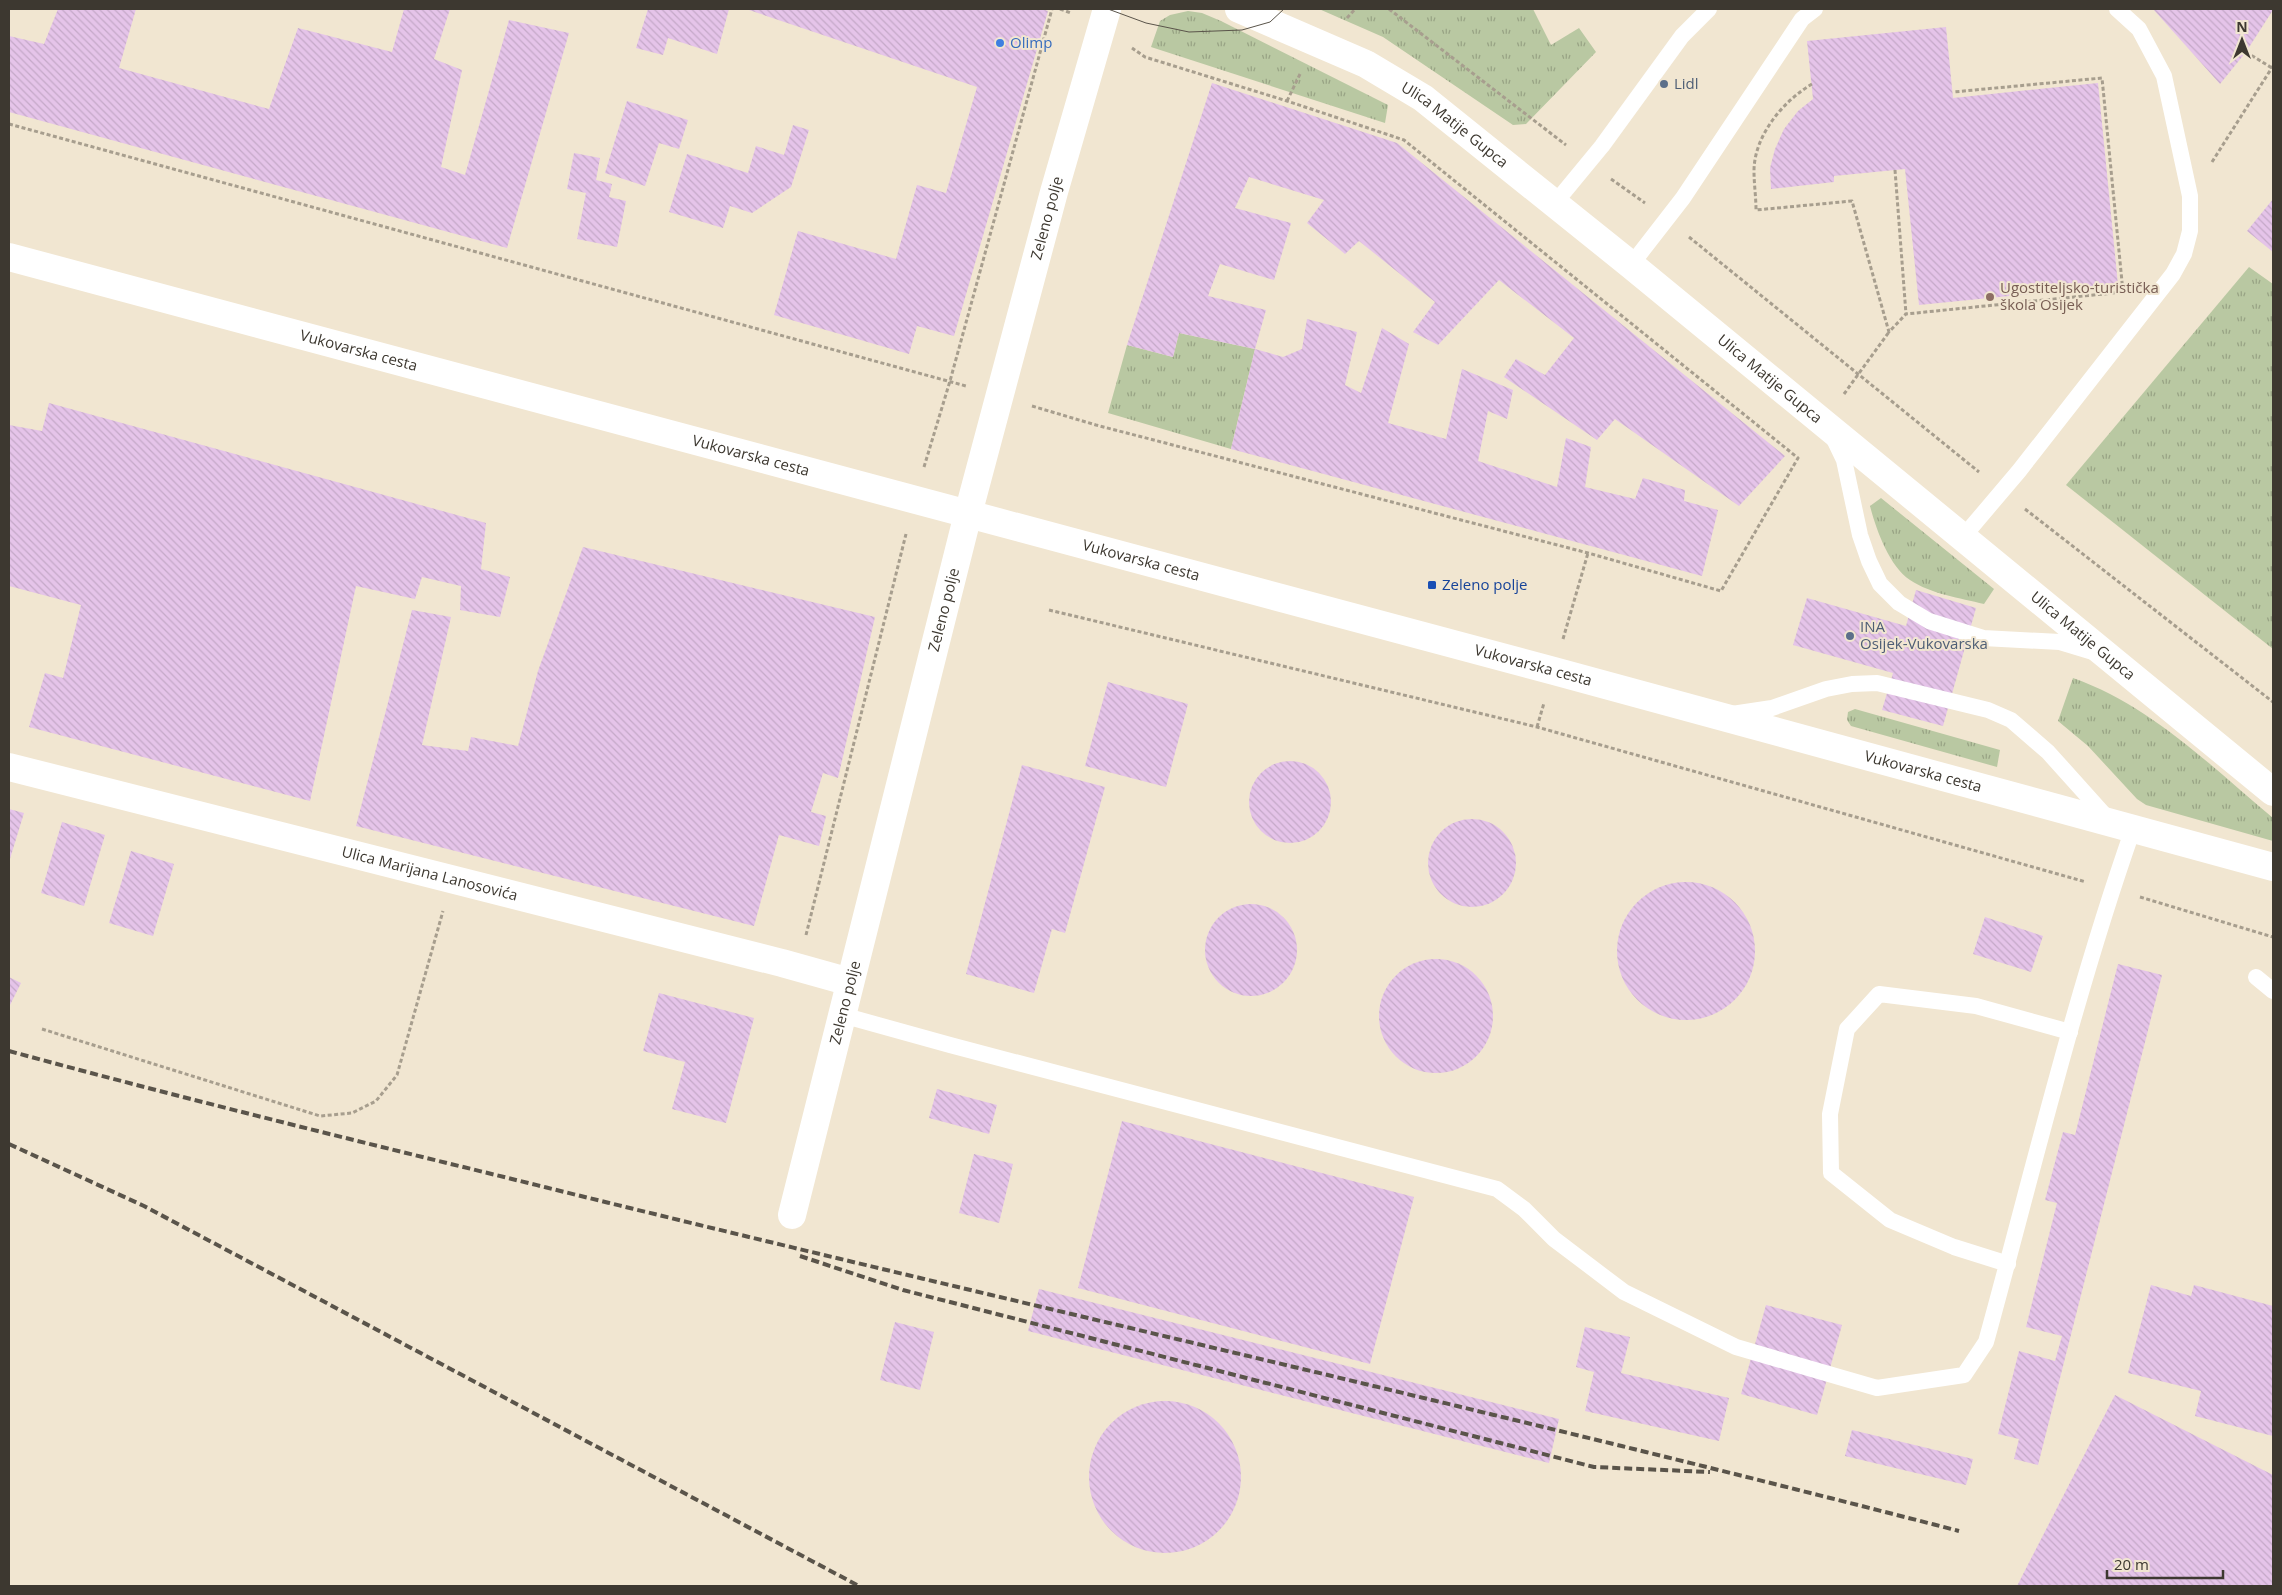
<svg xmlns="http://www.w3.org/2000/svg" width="2282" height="1595" font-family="'Open Sans',sans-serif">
  <defs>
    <pattern id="grass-tufts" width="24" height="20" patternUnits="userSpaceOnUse" patternTransform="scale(1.25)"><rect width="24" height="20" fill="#b9c8a2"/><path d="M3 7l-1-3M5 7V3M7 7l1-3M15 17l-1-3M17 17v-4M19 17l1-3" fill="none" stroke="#98a384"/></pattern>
    <pattern id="building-back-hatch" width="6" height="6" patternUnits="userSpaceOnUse" patternTransform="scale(1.25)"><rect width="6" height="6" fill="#e5c4e9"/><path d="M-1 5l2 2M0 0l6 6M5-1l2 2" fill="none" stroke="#c5a9c8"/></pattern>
  </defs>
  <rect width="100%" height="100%" fill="#f1e6d1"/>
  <g fill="url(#grass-tufts)">
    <path d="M1319,9H1533L1551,45L1579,28L1596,52L1526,124L1513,125L1383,37Z"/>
    <path d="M1188,11L1202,13L1221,21L1388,105L1385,123L1151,47L1160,21L1170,15Z"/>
    <path d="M2249,267L2273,284V649L2066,485Z"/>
    <path d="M1179,333L1255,349L1231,449L1108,413L1127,345L1173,357Z"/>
    <path d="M1881,498L1994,589L1984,604C1960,598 1931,594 1910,580C1889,566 1876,529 1870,506Z"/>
    <path d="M2073,678C2150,705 2211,766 2273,818V841L2146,805L2137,799L2088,746L2058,721Z"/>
    <path d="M1855,709L2000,750L1997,767L1851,726L1847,720L1848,712Z"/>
  </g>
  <g fill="url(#building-back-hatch)">
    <path d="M58,9H136L119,68L269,109L298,28L392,52L404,9H450L434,59L462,70L441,167L465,175L509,20L569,33L507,248L9,112V36L44,44Z"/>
    <path d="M648,9H729L717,54L668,38L663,55L636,48Z"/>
    <path d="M746,9H1042L1048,11L954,336L917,326L909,354L774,315L798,231L896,259L917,185L946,193L977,87Z"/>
    <path d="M2153,9H2273V10L2246,52L2220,84Z"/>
    <path d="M1946,27L1953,98L2098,83L2118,285L1919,305L1905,169L1834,176V182L1771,189L1770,168L1775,149L1784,129L1798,111L1813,99L1807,41Z"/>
    <path d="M1212,83L1397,143L1785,456L1739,506L1615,419L1597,440L1504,377L1516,359L1545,375L1574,338L1499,280L1438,345L1413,332L1435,302L1359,241L1345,254L1307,223L1324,200L1249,177L1235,208L1291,223L1274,280L1220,264L1208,296L1266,310L1255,349L1179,333L1173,357L1127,345Z"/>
    <path d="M627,101L688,120L679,149L659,143L645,186L605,173Z"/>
    <path d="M793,125L809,130L791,187L752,213L730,206L723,228L669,212L687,154L748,173L756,146L784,155Z"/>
    <path d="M574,153L600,158L596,180L612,184L609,197L626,201L617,247L577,239L586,193L567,189Z"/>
    <path d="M2273,199V252L2247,231Z"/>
    <path d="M1307,319L1357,332L1345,385L1361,393L1382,328L1409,344L1388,423L1446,439L1462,369L1513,390L1507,419L1488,411L1478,461L1557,487L1566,438L1591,447L1585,487L1635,499L1643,478L1685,490L1684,501L1718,510L1702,576L1231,449L1255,349L1283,357L1302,349Z"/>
    <path d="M49,403L486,523L481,569L510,577L500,617L460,610L461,586L422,577L415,599L356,586L310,801L29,727L45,673L63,678L81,605L9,586V425L42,431Z"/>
    <path d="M583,547L875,617L838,778L823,773L811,812L826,816L819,846L779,835L754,926L356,826L412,610L451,617L422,745L468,751L471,737L518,746L538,671Z"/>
    <path d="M1916,590L1976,608L1943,726L1882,710L1893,673L1793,645L1807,598L1906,626Z"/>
    <path d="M1108,682L1188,704L1166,787L1085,766Z"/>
    <circle cx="1290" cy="802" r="41"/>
    <path d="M1022,765L1105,787L1065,933L1052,929L1034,993L966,974Z"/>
    <path d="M9,809L24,813L9,862Z"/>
    <circle cx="1472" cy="863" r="44"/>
    <path d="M62,822L105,835L84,906L41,893Z"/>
    <path d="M131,851L174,864L153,936L109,923Z"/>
    <circle cx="1686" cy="951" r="69"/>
    <circle cx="1251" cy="950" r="46"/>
    <path d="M1985,917L2043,936L2031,972L1973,954Z"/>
    <circle cx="1436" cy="1016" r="57"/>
    <path d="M2118,964L2162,975L2038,1465L2014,1459L2019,1439L1998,1434L2019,1351L2055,1361L2062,1336L2026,1327L2057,1203L2045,1200L2063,1132L2075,1135Z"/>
    <path d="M9,977L21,983L9,1007Z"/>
    <path d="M659,993L754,1018L726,1123L672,1109L685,1062L643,1051Z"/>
    <path d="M937,1089L997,1105L989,1134L929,1118Z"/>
    <path d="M1122,1121L1414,1197L1370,1364L1078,1288Z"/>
    <path d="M974,1154L1013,1164L999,1223L959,1213Z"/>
    <path d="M2151,1285L2191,1296L2194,1285L2273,1306V1436L2195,1416L2201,1391L2128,1373Z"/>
    <path d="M1039,1289L1559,1419L1549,1463L1028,1331Z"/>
    <path d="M1766,1305L1842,1325L1817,1415L1741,1394Z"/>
    <path d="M895,1322L934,1332L920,1390L880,1380Z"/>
    <path d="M1585,1327L1630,1337L1621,1373L1729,1398L1719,1441L1585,1411L1594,1372L1576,1367Z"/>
    <path d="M2115,1395L2273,1475V1586H2017Z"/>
    <circle cx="1165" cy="1477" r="76"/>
    <path d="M1852,1430L1973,1459L1966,1485L1845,1456Z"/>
  </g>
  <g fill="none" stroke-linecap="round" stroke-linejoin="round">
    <g stroke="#a79e8e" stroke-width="3" stroke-dasharray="4 2.5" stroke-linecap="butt">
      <path d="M1060,9L1071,13"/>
      <path d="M1389,9L1566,145"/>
      <path d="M1347,18L1355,9"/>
      <path d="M2246,52L2272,68"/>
      <path d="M1812,84C1783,101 1754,136 1754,171C1754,184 1756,197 1756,210L1852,201L1889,332L1906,314L2123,292L2102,78L1953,92"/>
      <path d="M1287,101L1301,72"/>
      <path d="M9,124L966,386"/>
      <path d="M2212,162L2273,66"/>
      <path d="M1895,170L1906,314"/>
      <path d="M1611,179L1645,203"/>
      <path d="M1689,237L1979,472"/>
      <path d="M1844,394L1889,332"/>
      <path d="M1032,406L1096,425L1588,553L1721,591L1798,458L1404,140L1287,101L1145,57L1132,48"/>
      <path d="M924,467L950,381L1052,9"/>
      <path d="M2025,509L2273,702"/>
      <path d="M1049,610L1537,727L2086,882"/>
      <path d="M1563,639L1588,553"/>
      <path d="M1537,727L1544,703"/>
      <path d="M2140,897L2273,937"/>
      <path d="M806,935L906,534"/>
      <path d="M42,1029L320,1116L352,1113L376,1101L397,1075L443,911"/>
    </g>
    <g stroke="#fff" stroke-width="16">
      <path d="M1555,203L1602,146L1682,36L1709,9"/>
      <path d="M1631,265L1683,198L1802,19L1815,9"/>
      <path d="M1833,437L1844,460L1860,535L1869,561L1880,584L1899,603L1929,621L1983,638L2060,642L2093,652"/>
      <path d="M1963,537L2019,471L2173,274L2184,254L2190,231V196L2164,76L2139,29L2117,9"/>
      <path d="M1732,714L1772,708L1826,689L1852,684L1877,683L1988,710L2011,720L2048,752L2110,821"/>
      <path d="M2256,977L2273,991"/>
      <path d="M842,1015L950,1045L1497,1189L1524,1209L1554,1239L1624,1292L1736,1347L1877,1388L1964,1375L1986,1342C2033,1171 2074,997 2133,829"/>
      <path d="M2008,1264L1954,1247L1890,1220L1831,1173L1830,1114L1847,1029L1879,994L1976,1006L2070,1032"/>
    </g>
    <g stroke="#fff" stroke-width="28">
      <path id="s1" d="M9,767L782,963L850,982"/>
      <path id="s2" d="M792,1215L968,514L1054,192L1107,9"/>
    </g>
    <g stroke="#fff" stroke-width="28">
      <path id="s3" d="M1239,9L1366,64L1423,98L1631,265L2273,792"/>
      <path id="s4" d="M9,257L1554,671L2273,867"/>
    </g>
    <path stroke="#5a544a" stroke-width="1" d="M1108,9L1146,23L1189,32L1242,30L1270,22L1284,9"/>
    <g stroke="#5a544a" stroke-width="4" stroke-dasharray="8 4" stroke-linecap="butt">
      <path d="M9,1051C174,1096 341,1137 508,1178C991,1298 1477,1406 1959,1531"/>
      <path d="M9,1144L144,1206L859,1586"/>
      <path d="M800,1256L903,1290L1594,1467L1710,1472"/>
    </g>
  </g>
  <circle fill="#3f7fe0" stroke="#f1e6d1" stroke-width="2" cx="1000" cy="43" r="5"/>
  <g fill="#5c6f8a" stroke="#f1e6d1" stroke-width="2">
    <circle cx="1664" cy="84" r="5"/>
    <circle cx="1850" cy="636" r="5"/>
  </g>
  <circle fill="#8d6e63" stroke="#f1e6d1" stroke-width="2" cx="1990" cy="297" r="5"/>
  <rect fill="#1a4fb4" stroke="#f1e6d1" stroke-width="2" x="1427" y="580" width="10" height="10" rx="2.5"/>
  <g text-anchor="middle" stroke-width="4" stroke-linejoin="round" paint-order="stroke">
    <g font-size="15" fill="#366cbe" stroke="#f1e6d1" text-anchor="start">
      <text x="1010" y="48">Olimp</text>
    </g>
    <g font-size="15" fill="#4e5e75" stroke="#f1e6d1" text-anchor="start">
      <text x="1674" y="89">Lidl</text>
      <text x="1860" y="632">INA<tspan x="1860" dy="17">Osijek-Vukovarska</tspan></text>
    </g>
    <g font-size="15" fill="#3d3830" stroke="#f1e6d1">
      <text dy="5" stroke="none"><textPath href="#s3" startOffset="246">Ulica Matije Gupca</textPath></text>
      <text dy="5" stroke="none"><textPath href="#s2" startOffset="1029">Zeleno polje</textPath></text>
      <text dy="5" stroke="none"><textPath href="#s4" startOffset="362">Vukovarska cesta</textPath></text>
      <text dy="5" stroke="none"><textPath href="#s3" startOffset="651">Ulica Matije Gupca</textPath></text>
      <text dy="5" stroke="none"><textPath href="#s4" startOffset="768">Vukovarska cesta</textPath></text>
      <text dy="5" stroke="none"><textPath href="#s4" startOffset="1172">Vukovarska cesta</textPath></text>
      <text dy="5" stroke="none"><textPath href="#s2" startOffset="624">Zeleno polje</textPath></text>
      <text dy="5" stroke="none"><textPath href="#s3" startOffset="1056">Ulica Matije Gupca</textPath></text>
      <text dy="5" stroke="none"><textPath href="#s4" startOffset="1578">Vukovarska cesta</textPath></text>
      <text dy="5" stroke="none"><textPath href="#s4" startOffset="1982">Vukovarska cesta</textPath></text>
      <text dy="5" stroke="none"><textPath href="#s1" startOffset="434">Ulica Marijana Lanosovića</textPath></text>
      <text dy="5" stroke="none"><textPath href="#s2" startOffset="219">Zeleno polje</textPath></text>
    </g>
    <g font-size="15" fill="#785e54" stroke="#f1e6d1" text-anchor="start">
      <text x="2000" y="293">Ugostiteljsko-turistička<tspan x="2000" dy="17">škola Osijek</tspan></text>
    </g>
    <g font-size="15" fill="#164399" stroke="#f1e6d1" text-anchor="start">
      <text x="1442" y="590">Zeleno polje</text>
    </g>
  </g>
  <rect width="2282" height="1595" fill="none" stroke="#3d3830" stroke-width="20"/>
  <g transform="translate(2242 40)" stroke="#f1e6d1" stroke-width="4" paint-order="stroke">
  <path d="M0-4L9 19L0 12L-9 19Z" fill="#3d3830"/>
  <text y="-8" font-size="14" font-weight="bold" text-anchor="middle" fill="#3d3830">N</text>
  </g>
  <path d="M2107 1570v8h116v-8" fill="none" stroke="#3d3830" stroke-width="2.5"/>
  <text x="2114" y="1570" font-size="15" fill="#3d3830" stroke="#f1e6d1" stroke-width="4" paint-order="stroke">20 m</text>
</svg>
